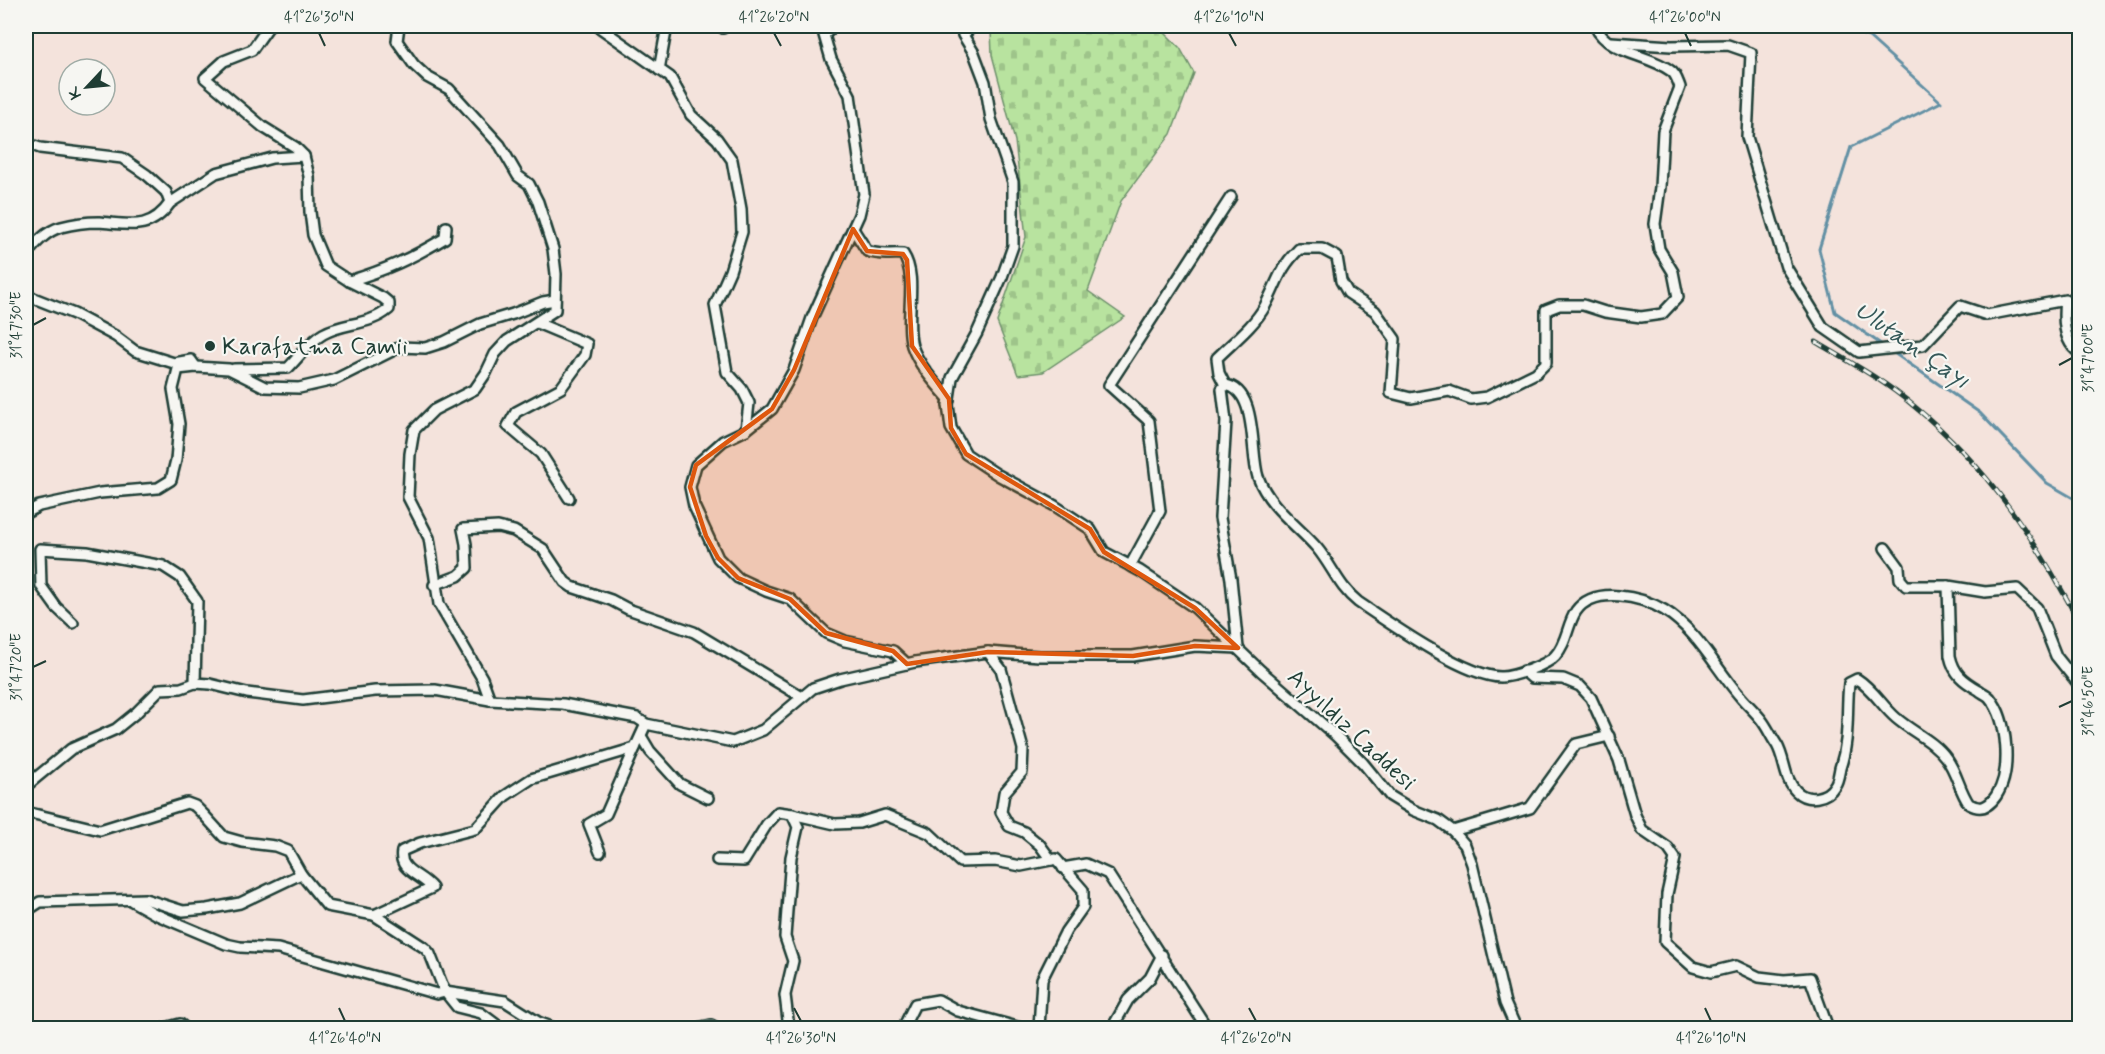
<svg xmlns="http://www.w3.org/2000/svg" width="2105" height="1054" font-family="Mynerve,sans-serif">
  <defs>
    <pattern id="cemetery-stones" width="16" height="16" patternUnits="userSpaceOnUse" patternTransform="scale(1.5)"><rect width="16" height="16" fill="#b8e39f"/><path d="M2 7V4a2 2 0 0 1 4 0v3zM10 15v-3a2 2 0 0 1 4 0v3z" fill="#9ec48a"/></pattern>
  </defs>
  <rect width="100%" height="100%" fill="#f4e3dc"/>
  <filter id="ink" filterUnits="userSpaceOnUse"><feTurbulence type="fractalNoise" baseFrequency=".0167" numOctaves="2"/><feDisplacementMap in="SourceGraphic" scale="12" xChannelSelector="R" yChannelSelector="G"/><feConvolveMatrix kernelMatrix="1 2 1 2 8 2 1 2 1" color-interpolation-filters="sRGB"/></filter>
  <g filter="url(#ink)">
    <path fill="url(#cemetery-stones)" stroke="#6c906a" stroke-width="1.5" d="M995,26H1104C1113,30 1146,25 1158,26L1180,48L1194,73L1171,134L1121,201L1088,291L1125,317L1043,372L1018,375L997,322L1026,237L1015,141L992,55L991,30Z"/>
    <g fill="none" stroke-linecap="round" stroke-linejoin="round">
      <g stroke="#6290a4" stroke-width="3">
        <path d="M1841,26L1869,37L1941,102L1851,147L1819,249L1835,312L1885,347"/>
        <path d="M1891,351L1980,413L2047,483L2080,502"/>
      </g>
      <g stroke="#1f3d34" stroke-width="14">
        <g id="minor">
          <path d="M399,26L397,41L414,65L427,77L449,89L500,145L518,176L529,184L538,202L553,249L556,274L555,310L507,341L495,354L486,373L475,389L434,410L414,430L410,454L408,497L429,538L439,604L482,678L490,700"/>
          <path d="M722,26L723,28"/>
          <path d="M834,26L824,35L831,59L850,95L864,194L859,215L812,318L794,370L772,409L746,430L723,441L696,465L690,487L694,506L718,558L738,578L766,591L790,599L826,633L845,641L893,651L907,664"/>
          <path d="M973,26L963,35L974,53L985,82L991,119L1013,182V246L1002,277L977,333L952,378L948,405L951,428L966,454L998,475L1055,506L1090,529L1104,552L1140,571L1195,608L1261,671L1336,736L1363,763L1390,796L1413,810L1438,820L1453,831L1465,845L1472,864L1505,1003L1516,1028"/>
          <path d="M599,27L670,77L691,115L717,139L732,160L741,209L742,232L730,271L715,305L727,372L742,389L749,403L746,430"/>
          <path d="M1611,42L1671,46L1728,45L1751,53L1747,137L1786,267L1823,327L1859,352L1923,345L1960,306L1987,315L2065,300C2063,317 2063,343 2080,353"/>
          <path d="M659,70L667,26"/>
          <path d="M26,143L40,148L122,158L147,175L166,192L170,203C150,232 128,224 99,222C87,222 72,224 61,227C46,231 35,244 26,255"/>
          <path d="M170,203L216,173L272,158L304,156"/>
          <path d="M853,229L867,251C880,256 889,253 903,254C919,278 904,318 912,346C919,366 935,383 949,399"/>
          <path d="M349,281C386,270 412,258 445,238L446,227"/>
          <path d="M26,295L74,314L115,336L135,351L174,363L191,360L196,367"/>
          <path d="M537,323L587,344L585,355L561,388L516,412L508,426L541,454L569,498"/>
          <path d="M234,369L288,368C299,357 309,342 323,334C344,322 369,326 389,309V303L383,298L349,281L326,266L313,235L310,212L309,176L304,156L295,147L263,127L205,78L224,61L252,50L269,26"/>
          <path d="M1225,385L1219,373L1217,358C1233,342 1254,326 1265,306C1278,282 1278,270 1299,249H1322L1337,257L1341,281L1348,293L1375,311L1395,339L1391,393L1411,398L1449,391L1471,399L1487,397L1536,373L1546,363V310L1559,305H1583L1605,312L1641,317L1662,314L1678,297L1673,272L1659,249L1655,224L1660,187L1663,131L1680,87C1678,82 1676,74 1671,71C1647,53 1609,55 1595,26"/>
          <path d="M26,513L39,506L100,493L158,488L171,480L176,460L179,424L173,389L178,369L196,367L229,369L265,387L299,388L334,380L400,347L425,348L444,342L480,324L513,314L543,302L555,300"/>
          <path d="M1885,548L1899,567L1900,579L1906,586H1948L1985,592L2017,589L2037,608L2056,656L2080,686"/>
          <path d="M1130,566L1160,511L1149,421L1109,385L1231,197"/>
          <path d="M434,585L458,576L467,568L466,544L463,529L498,527L514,531L543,549L565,582L572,587L611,600L628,609L694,632L802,697"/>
          <path d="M73,623L56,607L41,586L40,549L87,552L163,566L180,577L197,601L195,683"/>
          <path d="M1238,648L1231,579L1220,518L1226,421L1222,389L1225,385C1258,389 1250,453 1258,477C1269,507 1297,525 1317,548C1332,566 1339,587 1358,602C1389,623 1466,677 1501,677C1513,677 1547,665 1555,656C1567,643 1567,625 1576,611C1595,585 1642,597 1664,610C1697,630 1715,667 1739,695C1746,704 1756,712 1763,722C1768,729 1772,738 1777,745C1785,759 1784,779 1796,791C1807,802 1827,799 1835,785C1838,781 1839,773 1840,768C1850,738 1846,713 1849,683L1857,679C1873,689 1882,706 1896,718C1912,732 1934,741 1946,758C1957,772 1959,790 1969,804C1980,810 1988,808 1996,796C2012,773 2008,720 1990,698C1988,695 1982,693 1979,690C1963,681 1954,674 1950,656L1948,586"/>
          <path d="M988,652L1001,669L1023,749L1022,772L1004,793L1001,812L1009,826L1024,832L1040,845L1051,860"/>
          <path d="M1524,671L1532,678L1563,679L1580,686L1591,698L1619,760L1635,815L1642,830L1668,848L1675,858L1667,894L1665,942L1693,967L1711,972L1736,966L1759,977L1784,980L1810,978L1828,1028"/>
          <path d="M641,736L650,751L680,784L708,798"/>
          <path d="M26,786L71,749L116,729L137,712L160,689L181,688L195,683L210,684L247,693L303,700L375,691L435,690L490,700L563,704L637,718L646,724L733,742L763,730L813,688L840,679L915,662L988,652L1039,656H1133L1195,646L1238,648"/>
          <path d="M26,812L100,830L187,803L195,806L204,815L224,837L242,842L275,846L288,851L301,874L327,906L374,915L425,948L430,954L445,992L457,1007L481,1013L501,1028"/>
          <path d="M792,814L835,824L859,823L885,815L929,833L960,862L995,861L1021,866L1056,859L1083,890V907L1066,931L1042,979L1039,1028"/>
          <path d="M1453,831L1530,808L1576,744L1609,736"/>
          <path d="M600,852L589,824L606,814L635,748"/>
          <path d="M717,860L744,861L767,824L778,812L792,814L798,827L791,857L785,937L793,961L785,995L789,1028"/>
          <path d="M1063,868L1086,864L1108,874L1207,1028"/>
          <path d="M132,901L155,914L226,944L240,947L278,949L437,994L445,992L505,1001L538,1022L554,1028"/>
          <path d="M26,911L40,902L145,899L183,911L207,909L240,903L301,874"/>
          <path d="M374,915L432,888C421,874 398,871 402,851L420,843L475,829L505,796L531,779L635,748L646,724"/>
          <path d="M1115,1023L1128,1000L1150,978L1162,955"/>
          <path d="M165,1028L180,1024L185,1028"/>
          <path d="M607,1028H611"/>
          <path d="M697,1028L711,1025L717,1028"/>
          <path d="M903,1028L915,1004L938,1000L958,1011L1021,1028"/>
        </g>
      </g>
      <use href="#minor" stroke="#f6f6f2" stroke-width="9"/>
      <g stroke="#1f3d34" stroke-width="5">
        <path id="rail" d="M1816,342C1850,362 1885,381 1915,407C1987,466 2038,542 2080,624"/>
      </g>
      <use href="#rail" stroke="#f6f6f2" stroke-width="3" stroke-dasharray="9" stroke-linecap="butt"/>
    </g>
  </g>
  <path fill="#de580e" fill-opacity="0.2" stroke="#de580e" stroke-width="4.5" stroke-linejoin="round" d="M853,229L867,251L903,254L907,260L912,346L949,399L951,428L966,454L1090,529L1104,552L1195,608L1238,648L1195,646L1133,656L988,652L907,664L893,651L826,633L790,599L738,578L718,558L706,536L690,487L696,465L772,409L794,370Z"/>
  <path fill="none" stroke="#1f3d34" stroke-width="2" d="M319,33L325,46M774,33L781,46M1229,33L1236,46M1685,33L1691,46M33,325L46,318M2059,365L2072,358M33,667L46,661M2059,707L2072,701M339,1008L345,1021M794,1008L801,1021M1249,1008L1256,1021M1705,1008L1711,1021"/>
  <circle fill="#1f3d34" stroke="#f6f6f2" stroke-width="2" cx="210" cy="346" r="6"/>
  <g text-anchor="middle" stroke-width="4.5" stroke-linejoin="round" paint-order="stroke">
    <g font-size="24" fill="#1f3d34" stroke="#f6f6f2" text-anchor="start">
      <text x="222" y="354">Karafatma Camii</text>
    </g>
    <g font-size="24" fill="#1f3d34" stroke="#f6f6f2">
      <text transform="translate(1352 729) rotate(43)" y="8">Ayyıldız Caddesi</text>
    </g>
    <g font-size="26" font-style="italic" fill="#355959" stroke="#f6f6f2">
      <text transform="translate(1913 344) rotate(35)" y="9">Ulutan Çayı</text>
    </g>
  </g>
  <rect width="2105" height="1054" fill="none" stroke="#f6f6f2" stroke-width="66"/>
  <g transform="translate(87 87) rotate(244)"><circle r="28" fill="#f6f6f2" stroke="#a0aca6" stroke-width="1.5"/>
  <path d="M0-4.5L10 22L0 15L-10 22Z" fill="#1f3d34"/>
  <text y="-9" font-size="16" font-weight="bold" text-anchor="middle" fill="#1f3d34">K</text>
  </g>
  <rect x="33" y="33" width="2039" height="988" fill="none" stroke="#1f3d34" stroke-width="2"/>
  <g font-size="15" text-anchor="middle" fill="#1f3d34">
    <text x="319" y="22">41°26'30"N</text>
    <text x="774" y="22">41°26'20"N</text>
    <text x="1229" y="22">41°26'10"N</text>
    <text x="1685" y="22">41°26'00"N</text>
    <text transform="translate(16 325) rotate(-90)" y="5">31°47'30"E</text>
    <text transform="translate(2088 358) rotate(-90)" y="5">31°47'00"E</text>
    <text transform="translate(16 667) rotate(-90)" y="5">31°47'20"E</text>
    <text transform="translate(2088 701) rotate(-90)" y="5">31°46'50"E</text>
    <text x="345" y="1043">41°26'40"N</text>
    <text x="801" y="1043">41°26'30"N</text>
    <text x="1256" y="1043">41°26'20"N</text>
    <text x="1711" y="1043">41°26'10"N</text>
  </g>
</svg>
